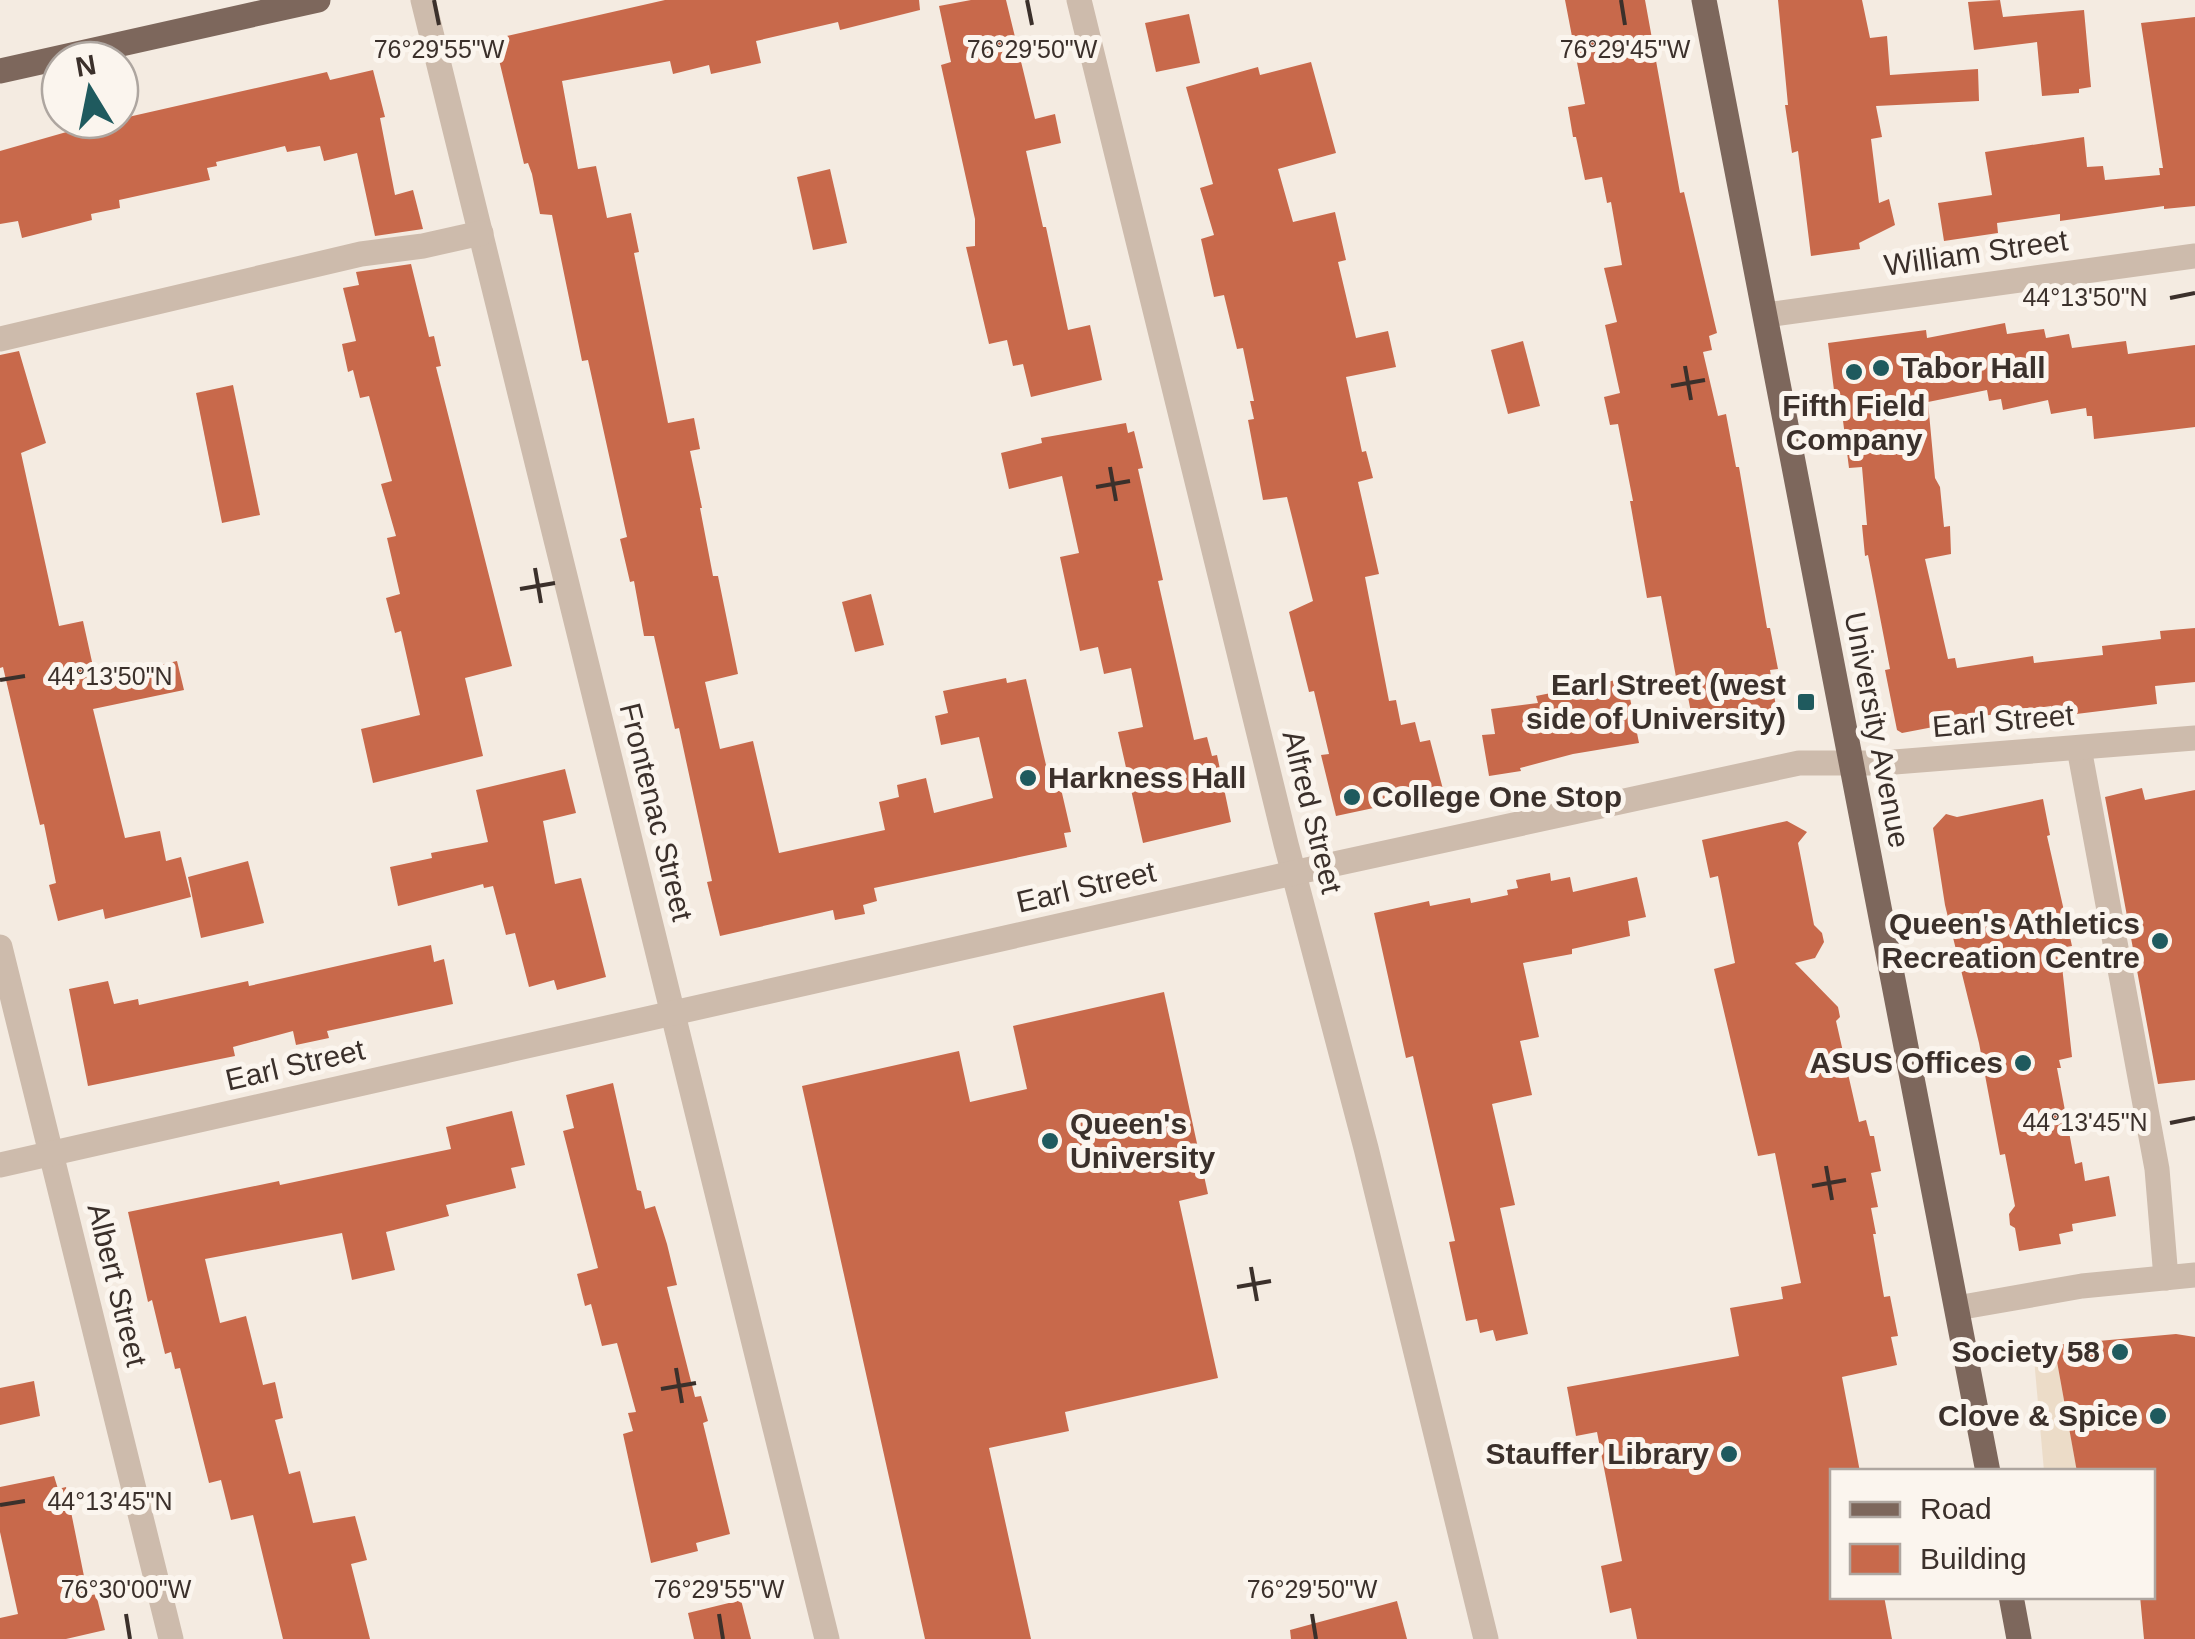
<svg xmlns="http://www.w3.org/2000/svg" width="2195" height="1639" font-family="Helvetica,sans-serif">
  <rect width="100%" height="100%" fill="#f4ebe1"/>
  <path fill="#ecdcc8" d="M2054,1345L2077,1471H2044L2033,1347Z"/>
  <g fill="#c8694b">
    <path d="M665,0H919L920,10L840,30L838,22L756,41L761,63L711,74L709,65L673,74L670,61L562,81L578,169L596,166L607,218L631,213L639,252L634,253L668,423L694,418L700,449L690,451L702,508H700L713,576H718L738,674L705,682L720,749L753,741L779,853L885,830L879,802L899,797L897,785L926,778L934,813L993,798L979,737L941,745L935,716L948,713L943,691L1006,678L1007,683L1026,679L1046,765L1055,763L1071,832L1064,833L1067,847L874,888L877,901L863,905L865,914L835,920L833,910L720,936L707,882L712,881L679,728L675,729L654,636H644L634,581L630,582L620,539L627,537L588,360L582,361L552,215L540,214L532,174L528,163L524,164L494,39Z"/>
    <path d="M971,0H1006L1035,119L1055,114L1061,143L1026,151L1043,227H1046L1068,330L1090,325L1102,380L1031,397L1023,364L1013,366L1007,340L989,344L966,247L975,246V219L941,65L951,62L939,6Z"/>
    <path d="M1565,0H1645L1680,193L1684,192L1717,333L1709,336L1712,350L1703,352L1718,416L1726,414L1736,467H1739L1767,628H1770L1778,669L1770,670L1777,713L1694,728L1684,676L1676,677L1661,596L1647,598L1630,501H1633L1618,424L1610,425L1604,397L1620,393L1605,325L1617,322L1604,268L1622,265L1611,202L1607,203L1602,177L1585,180L1576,137H1573L1568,107L1585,104Z"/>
    <path d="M1778,0H1862L1870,38L1887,36L1890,75L1978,69L1979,101L1876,106L1882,137L1871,139L1879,203L1889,199L1895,225L1859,243L1860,249L1811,256L1798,151L1792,153L1785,105H1788Z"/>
    <path d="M2000,0L2003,17L2084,10L2091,87L2079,89V93L2042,96L2037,42L1974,50L1968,2Z"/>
    <path d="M1189,14L1200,63L1156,72L1145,23Z"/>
    <path d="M2195,17V206L2164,209V206L2060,221V214L1997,223L1998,233L1944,241L1938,203L1992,195L1985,152L2084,137L2087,167L2103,166L2105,180L2160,175L2159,168H2163L2141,23Z"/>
    <path d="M1311,62L1336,153L1278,169L1293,222L1335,212L1346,260L1338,262L1356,338L1388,331L1396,367L1346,377L1362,452L1366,451L1373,478L1358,482L1379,574L1365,577L1389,701L1396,700L1401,725L1415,722L1420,742L1430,740L1444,793L1336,816L1321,755L1329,754L1314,691L1309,692L1289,612L1313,601L1287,497L1263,500L1248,420L1254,419L1250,401H1254L1243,348L1237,349L1224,295L1214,297L1201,239L1214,235L1200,188L1213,184L1186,87L1258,67L1260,75Z"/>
    <path d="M373,70L385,117L380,118L395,195L413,190L423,229L375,236L357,153L324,161L320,146L287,152L285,146L216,162L217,166L207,168L210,180L119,200L120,208L91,214L92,220L22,238L18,221L0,224V151L84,127L327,72L330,80Z"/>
    <path d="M830,169L847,243L813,250L797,177Z"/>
    <path d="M411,264L429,337L434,336L441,366L436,367L512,666L465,678L483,756L373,783L361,729L420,715L401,631L395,633L386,598L400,594L387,538L396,536L381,484L392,481L369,396L360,398L353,370L348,372L342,344L356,341L343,288L359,285L356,272Z"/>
    <path d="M2005,323L2007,334L2044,329L2046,338L2069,334L2072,348L2126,341L2128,354L2195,345V427L2094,439L2092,416H2087L2086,408L2051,414L2048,400L2003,410L2001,399L1989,401L1987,390L1928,402L1935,478L1940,487L1944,527L1950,526L1951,554L1925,559L1948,659L1955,658L1957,668L2033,656L2034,663L2103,655L2102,646L2161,639L2160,631L2195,628V682L2155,686L2157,704L2052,717L2051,706L1948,721L1949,724L1902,733L1897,730L1885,670L1890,669L1868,555L1865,556L1862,525H1867L1862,467L1849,468L1841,405L1836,406L1828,343L1926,330L1927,338Z"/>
    <path d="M1523,341L1540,406L1508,414L1491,350Z"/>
    <path d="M19,351L46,443L21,453L59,626L83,621L96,680L177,661L184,690L93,709L125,838L160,831L166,861L181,857L191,897L105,919L103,909L58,921L49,885L56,883L44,824L40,825L3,667L0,668V355Z"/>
    <path d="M233,385L260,515L222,523L196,393Z"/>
    <path d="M1126,423L1128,433L1134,431L1143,468L1138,469L1163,580L1158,581L1194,740L1207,737L1212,756L1217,755L1231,822L1143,843L1118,732L1143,727L1131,668L1104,674L1098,647L1080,651L1060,557L1079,553L1062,476L1009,489L1001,453L1042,443L1041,438Z"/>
    <path d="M871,594L884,645L855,652L842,602Z"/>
    <path d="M1626,678L1639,743L1573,754L1520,768L1521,771L1489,776L1482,735L1495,734L1491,709L1538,703L1536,696Z"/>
    <path d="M565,769L576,813L543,821L555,884L581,878L606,977L557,990L554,980L529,987L515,933L506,935L493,886L484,888L483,884L398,906L390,867L432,858L431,853L488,842L476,790Z"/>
    <path d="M2142,788L2145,800L2195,790V1080L2158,1084L2105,797Z"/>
    <path d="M2043,799L2050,835L2047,836L2072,946L2060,948L2072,1057L2059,1060L2061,1068H2057L2075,1164L2082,1162L2085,1181L2109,1176L2116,1216L2072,1224L2073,1231L2059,1234L2061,1244L2019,1251L2015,1228L2010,1225L2009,1214L2015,1206L2005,1154L2000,1155L1979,1043L1945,905L1933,828L1946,814L1957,817Z"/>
    <path d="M1787,821L1807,832L1798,843L1814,925L1822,933L1824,942L1815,958L1795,963L1838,1007L1840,1017L1836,1021L1859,1122L1866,1120L1870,1136H1874L1881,1171L1871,1173L1878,1207L1871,1208L1876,1234H1873L1884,1297L1890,1296L1898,1336L1891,1337L1897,1365L1842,1377L1860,1472H1832V1596H1884L1892,1639H1637L1631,1608L1610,1613L1601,1566L1622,1561L1597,1432L1576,1436L1567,1387L1739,1356L1730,1308L1783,1299L1781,1287L1801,1283L1775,1153L1758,1156L1714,969L1735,963L1718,876L1710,878L1702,840Z"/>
    <path d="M248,861L264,923L201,938L188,877Z"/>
    <path d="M1550,873L1551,881L1570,877L1573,892L1637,877L1646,917L1628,921L1630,936L1572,949V954L1523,963L1539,1037L1520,1041L1532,1095L1492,1104L1515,1205L1500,1208L1528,1334L1496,1341L1493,1330L1480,1333L1477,1319L1466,1321L1449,1242L1455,1241L1441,1179L1413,1056L1406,1058L1374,913L1429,901L1430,906L1470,898L1471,903L1508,895L1507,890L1518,888L1516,880Z"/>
    <path d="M431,945L434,962L444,959L453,1004L327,1031L329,1038L296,1045L293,1031L233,1047L235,1056L88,1086L69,989L108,981L114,1004L138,999L139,1005L248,981L249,986Z"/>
    <path d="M1164,992L1208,1194L1179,1201L1218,1378L1065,1412L1069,1431L989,1448L1031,1639H925L802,1086L959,1051L970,1102L1027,1089L1013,1026Z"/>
    <path d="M613,1083L637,1190L641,1191L645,1209L655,1206L667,1244L677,1285L667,1287L695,1397L701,1396L708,1421L703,1423L730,1534L696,1543L698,1551L651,1563L623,1434L633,1431L628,1413L636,1412L617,1343L602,1346L591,1304L585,1306L577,1274L598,1268L563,1131L574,1128L566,1095Z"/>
    <path d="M512,1111L525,1165L511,1168L516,1188L446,1205L449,1216L386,1232L395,1270L352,1280L342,1233L205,1259L220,1323L246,1316L263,1385L275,1382L283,1418L275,1420L289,1474L300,1471L313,1523L355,1516L367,1560L351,1564L370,1639H283L253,1515L231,1520L221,1480L209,1483L180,1368L175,1369L171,1352L165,1354L152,1300L148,1302L128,1212L279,1181L280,1185L451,1149L446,1127Z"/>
    <path d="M2176,1334L2195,1337V1639H2144L2140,1596H2152V1472H2077L2054,1345Z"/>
    <path d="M34,1381L40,1416L0,1425V1388Z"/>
    <path d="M54,1476L58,1489L66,1487L88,1596L96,1594L105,1630L66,1639H0V1618L18,1614L0,1532V1487Z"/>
    <path d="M741,1600L751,1639H694L688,1613Z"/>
    <path d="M1397,1601L1407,1639H1291L1290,1630Z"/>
  </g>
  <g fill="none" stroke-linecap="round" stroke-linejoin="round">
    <g stroke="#cdbbac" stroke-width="25">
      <path d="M423,0L827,1639"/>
      <path d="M1079,0L1286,844L1366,1148L1486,1639"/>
      <path d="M1766,315L2195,256"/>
      <path d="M0,339L361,254L423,246L481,233"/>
      <path d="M2079,748L2157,1169L2166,1278"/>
      <path d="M0,947L171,1639"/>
      <path d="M0,1165L1293,873L1799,763H1882L2195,738"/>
      <path d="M1957,1308L2082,1286L2195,1275"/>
    </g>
    <g stroke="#7d675c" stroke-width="25">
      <path d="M1704,0L1988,1472"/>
      <path d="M0,71L318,0"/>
      <path d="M2011,1596L2019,1639"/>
    </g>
  </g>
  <path fill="none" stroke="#3b302b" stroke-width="4" d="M434,0L439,25M1027,0L1032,25M1621,0L1625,25M2170,298L2195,293M1685,366L1691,400M1671,386L1705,380M1110,467L1116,501M1096,487L1130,481M535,568L541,603M520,589L555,583M0,680L25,676M2170,1123L2195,1118M1826,1166L1832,1200M1812,1186L1846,1180M1251,1267L1257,1301M1237,1287L1271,1281M676,1368L682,1403M661,1389L696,1383M0,1505L25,1501M126,1614L130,1639M719,1614L723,1639M1312,1614L1316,1639"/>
  <g fill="#1f5a5e" stroke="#fbf5ee" stroke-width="4">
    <circle cx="1881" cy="368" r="10"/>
    <circle cx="1854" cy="372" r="10"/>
    <rect x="1796" y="692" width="20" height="20" rx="5"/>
    <circle cx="1028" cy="778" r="10"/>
    <circle cx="1352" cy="797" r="10"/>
    <circle cx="2160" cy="941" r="10"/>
    <circle cx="2023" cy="1063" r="10"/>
    <circle cx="1050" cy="1141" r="10"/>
    <circle cx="2120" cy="1352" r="10"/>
    <circle cx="2158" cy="1416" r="10"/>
    <circle cx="1729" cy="1454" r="10"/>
  </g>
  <g text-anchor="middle" stroke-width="10" stroke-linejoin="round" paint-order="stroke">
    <g font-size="30" fill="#3b302b" stroke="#fbf5ee">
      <text transform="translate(1976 253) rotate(-8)" y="10">William Street</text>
      <text transform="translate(2003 721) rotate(-5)" y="10">Earl Street</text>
      <text transform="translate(1877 730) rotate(79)" y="10">University Avenue</text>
      <text transform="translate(656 812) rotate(76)" y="10">Frontenac Street</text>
      <text transform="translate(1312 812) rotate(76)" y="10">Alfred Street</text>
      <text transform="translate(1086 887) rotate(-13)" y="10">Earl Street</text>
      <text transform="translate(295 1065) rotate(-13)" y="10">Earl Street</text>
      <text transform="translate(117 1285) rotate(76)" y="10">Albert Street</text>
    </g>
    <g font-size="30" font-weight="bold" fill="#3b302b" stroke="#fbf5ee" text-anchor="end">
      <text x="1901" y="378" text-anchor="start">Tabor Hall</text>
      <text x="1854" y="416" text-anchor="middle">Fifth Field<tspan x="1854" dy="34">Company</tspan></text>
      <text x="1786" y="695">Earl Street (west<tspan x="1786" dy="34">side of University)</tspan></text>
      <text x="1048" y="788" text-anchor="start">Harkness Hall</text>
      <text x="1372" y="807" text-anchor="start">College One Stop</text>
      <text x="2140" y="934">Queen's Athletics<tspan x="2140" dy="34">Recreation Centre</tspan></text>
      <text x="2003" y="1073">ASUS Offices</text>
      <text x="1070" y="1134" text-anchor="start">Queen's<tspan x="1070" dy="34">University</tspan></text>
      <text x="2100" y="1362">Society 58</text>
      <text x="2138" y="1426">Clove &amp; Spice</text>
      <text x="1709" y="1464">Stauffer Library</text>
    </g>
  </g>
  <g font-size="25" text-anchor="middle" fill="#3b302b" stroke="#fbf5ee" stroke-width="10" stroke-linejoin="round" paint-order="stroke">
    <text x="439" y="58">76°29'55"W</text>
    <text x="1032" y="58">76°29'50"W</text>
    <text x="1625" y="58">76°29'45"W</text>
    <text x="2085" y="306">44°13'50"N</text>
    <text x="110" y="685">44°13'50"N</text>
    <text x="2085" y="1131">44°13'45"N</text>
    <text x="110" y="1510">44°13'45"N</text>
    <text x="126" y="1598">76°30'00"W</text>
    <text x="719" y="1598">76°29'55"W</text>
    <text x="1312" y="1598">76°29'50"W</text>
  </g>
  <rect x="1830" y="1469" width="325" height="130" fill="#fbf5ee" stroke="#aea6a0" stroke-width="2.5"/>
  <rect x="1850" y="1502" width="50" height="15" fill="#7d675c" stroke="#aea6a0" stroke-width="2.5"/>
  <text x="1920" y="1519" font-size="30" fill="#3b302b">Road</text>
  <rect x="1850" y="1544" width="50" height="30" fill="#c8694b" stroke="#aea6a0" stroke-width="2.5"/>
  <text x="1920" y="1569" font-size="30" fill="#3b302b">Building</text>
  <g transform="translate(90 90) rotate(350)"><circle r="48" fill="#fbf5ee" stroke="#aea6a0" stroke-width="2.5"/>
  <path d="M0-8L18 38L0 25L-18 38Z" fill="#1f5a5e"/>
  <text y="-15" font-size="28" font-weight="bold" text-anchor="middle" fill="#3b302b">N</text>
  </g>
</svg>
